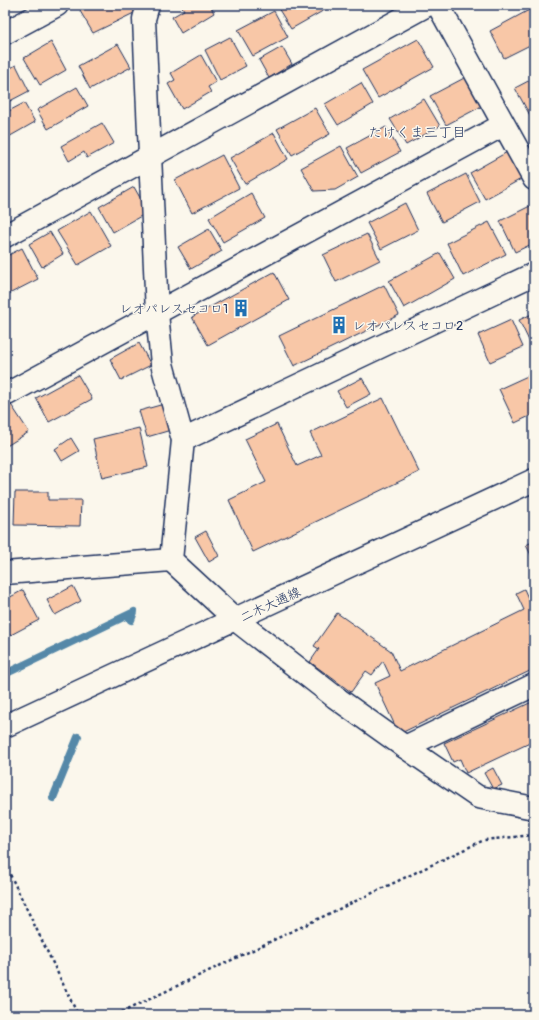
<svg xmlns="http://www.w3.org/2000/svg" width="539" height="1020" font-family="Pangolin,'Klee One',sans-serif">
  <rect width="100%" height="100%" fill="#fbf7ec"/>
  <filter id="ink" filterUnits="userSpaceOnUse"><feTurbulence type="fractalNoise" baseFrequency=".025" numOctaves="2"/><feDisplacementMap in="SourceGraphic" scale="8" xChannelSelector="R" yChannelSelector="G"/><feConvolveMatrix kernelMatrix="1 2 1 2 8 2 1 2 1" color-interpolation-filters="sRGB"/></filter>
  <g filter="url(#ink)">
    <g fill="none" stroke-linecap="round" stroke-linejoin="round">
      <g stroke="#5488a8" stroke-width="8">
        <path d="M5,674L134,612L131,620"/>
        <path d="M53,798L78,737"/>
      </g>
    </g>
    <g fill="#f8c7a7" stroke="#1b2f5e">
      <path d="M91,5H132L136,12L93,33L80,11Z"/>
      <path d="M181,5H210L214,13L181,33L172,17L184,10Z"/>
      <path d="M283,5H326L328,8L291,29L278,8Z"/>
      <path d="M529,10L534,19V43L504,58L490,31Z"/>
      <path d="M274,11L288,37L253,56L238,30Z"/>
      <path d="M230,37L246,66L220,80L205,50Z"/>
      <path d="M418,39L434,67L378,98L362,70Z"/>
      <path d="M51,42L66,70L40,85L24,58Z"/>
      <path d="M118,44L131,67L90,89L78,66Z"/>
      <path d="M282,47L292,64L269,78L259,60Z"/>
      <path d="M201,55L216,82L208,87L211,92L182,109L168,84L175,80L171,73Z"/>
      <path d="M16,65L29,91L10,101L5,90V71Z"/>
      <path d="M468,76L484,105L446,125L430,96Z"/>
      <path d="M534,78V119H532L515,88Z"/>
      <path d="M361,83L373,104L338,125L325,104Z"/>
      <path d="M77,87L88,106L48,129L37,110Z"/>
      <path d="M424,99L440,126L406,145L390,119Z"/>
      <path d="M24,103L35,122L5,139V113Z"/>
      <path d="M315,108L330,134L292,155L277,129Z"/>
      <path d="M102,123L114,143L87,158L84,152L69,161L61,146Z"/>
      <path d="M386,127L400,152L361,173L347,148Z"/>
      <path d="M274,133L288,159L245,184L230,158Z"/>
      <path d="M341,146L358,177L335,190L314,191L301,168Z"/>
      <path d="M509,151L523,178L485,199L470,173Z"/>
      <path d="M222,155L239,188L192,213L175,180Z"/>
      <path d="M466,174L480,202L442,222L427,194Z"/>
      <path d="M134,187L148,212L113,232L99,207Z"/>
      <path d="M251,193L265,218L223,242L209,218Z"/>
      <path d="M405,203L418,230L381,249L367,223Z"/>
      <path d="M534,204V243L515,252L500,221Z"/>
      <path d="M91,211L111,246L78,265L57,231Z"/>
      <path d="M489,222L506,254L463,276L447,243Z"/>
      <path d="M209,229L222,251L191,269L178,247Z"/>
      <path d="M50,232L63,254L42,267L29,244Z"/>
      <path d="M367,234L380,260L336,282L323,255Z"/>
      <path d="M22,248L38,279L5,296V257Z"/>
      <path d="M440,253L455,279L404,308L389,281Z"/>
      <path d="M274,272L289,300L208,345L192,317Z"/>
      <path d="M384,285L399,315L294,366L279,336Z"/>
      <path d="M534,313V348L533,349L519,320Z"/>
      <path d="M511,320L523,347L490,362L478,335Z"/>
      <path d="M139,343L151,365L121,380L110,359Z"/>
      <path d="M534,373V414L515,423L499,389Z"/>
      <path d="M78,375L92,399L49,422L36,398Z"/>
      <path d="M362,378L371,394L346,407L337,391Z"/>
      <path d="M383,398L419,472L253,552L229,500L266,482L245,439L277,424L297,466L321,455L310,433Z"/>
      <path d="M10,403L29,432L5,447V406Z"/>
      <path d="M164,404L171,430L147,437L139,411Z"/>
      <path d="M139,428L148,467L102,478L93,439Z"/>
      <path d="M71,438L79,451L62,461L55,449Z"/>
      <path d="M15,492H48V500H81L80,526L14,525Z"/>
      <path d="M206,531L219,556L209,562L195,537Z"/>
      <path d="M534,541V561L526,545Z"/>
      <path d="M73,586L81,601L55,615L47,600Z"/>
      <path d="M524,589L532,607L534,606V669L399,734L375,683L390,676L383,661L372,675L366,671L351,692L310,662L319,649L314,646L337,613L391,651L400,671L524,610L516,593Z"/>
      <path d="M23,590L39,620L5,638V600Z"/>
      <path d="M534,701V741L466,773L460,759L453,762L444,743Z"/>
      <path d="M493,768L502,785L493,789L484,773Z"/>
    </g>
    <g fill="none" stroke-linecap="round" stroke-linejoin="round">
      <g stroke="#1b2f5e" stroke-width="25">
        <g id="minor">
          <path d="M148,5L144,19L157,313L162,364L183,440L171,560L236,620L335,697L405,747L478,797L534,808"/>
          <path d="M438,5L534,179"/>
          <path d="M5,33L57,5"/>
          <path d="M5,236L427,5"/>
          <path d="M5,390L7,394L503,125"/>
          <path d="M183,440L534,274"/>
          <path d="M5,573L171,560"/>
          <path d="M405,747L534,685"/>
        </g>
      </g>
      <g stroke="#1b2f5e" stroke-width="25">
        <path id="tertiary" d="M5,726L534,480"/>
      </g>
      <g stroke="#1b2f5e" stroke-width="2.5" stroke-dasharray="3 3" stroke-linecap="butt">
        <path d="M5,864L78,1015"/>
        <path d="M116,1015L484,840L534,835"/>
      </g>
      <use href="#minor" stroke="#fbf7ec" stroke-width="22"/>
      <use href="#tertiary" stroke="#fbf7ec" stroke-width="22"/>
    </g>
  </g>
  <defs>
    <g id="building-bare" transform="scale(1.38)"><path d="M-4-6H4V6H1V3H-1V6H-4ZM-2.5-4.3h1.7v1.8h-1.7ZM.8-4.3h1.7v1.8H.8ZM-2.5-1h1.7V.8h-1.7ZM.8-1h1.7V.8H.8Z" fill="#1f6fb2" stroke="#fbf7ec" stroke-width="2.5" paint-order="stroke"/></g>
  </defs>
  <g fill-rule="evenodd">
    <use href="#building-bare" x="241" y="308"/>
    <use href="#building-bare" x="339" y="325"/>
  </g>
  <g text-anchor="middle" stroke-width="3" stroke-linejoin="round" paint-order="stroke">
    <g font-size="13" fill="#1b2f5e" stroke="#fbf7ec" text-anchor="end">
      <text x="228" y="313">レオパレスセコロ1</text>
      <text x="352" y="330" text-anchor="start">レオパレスセコロ2</text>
    </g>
    <g font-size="13" fill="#1b2f5e" stroke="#fbf7ec">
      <text transform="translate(270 604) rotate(-25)" y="5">二木大通線</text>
    </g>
    <g font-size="14" fill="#1b2f5e" stroke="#fbf7ec">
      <text x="417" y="137">たけくま三丁目</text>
    </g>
  </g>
  <rect width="539" height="1020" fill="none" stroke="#fbf7ec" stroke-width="20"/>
  <rect x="10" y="10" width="519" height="1000" fill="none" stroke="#1b2f5e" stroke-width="1.5" filter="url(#ink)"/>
</svg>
